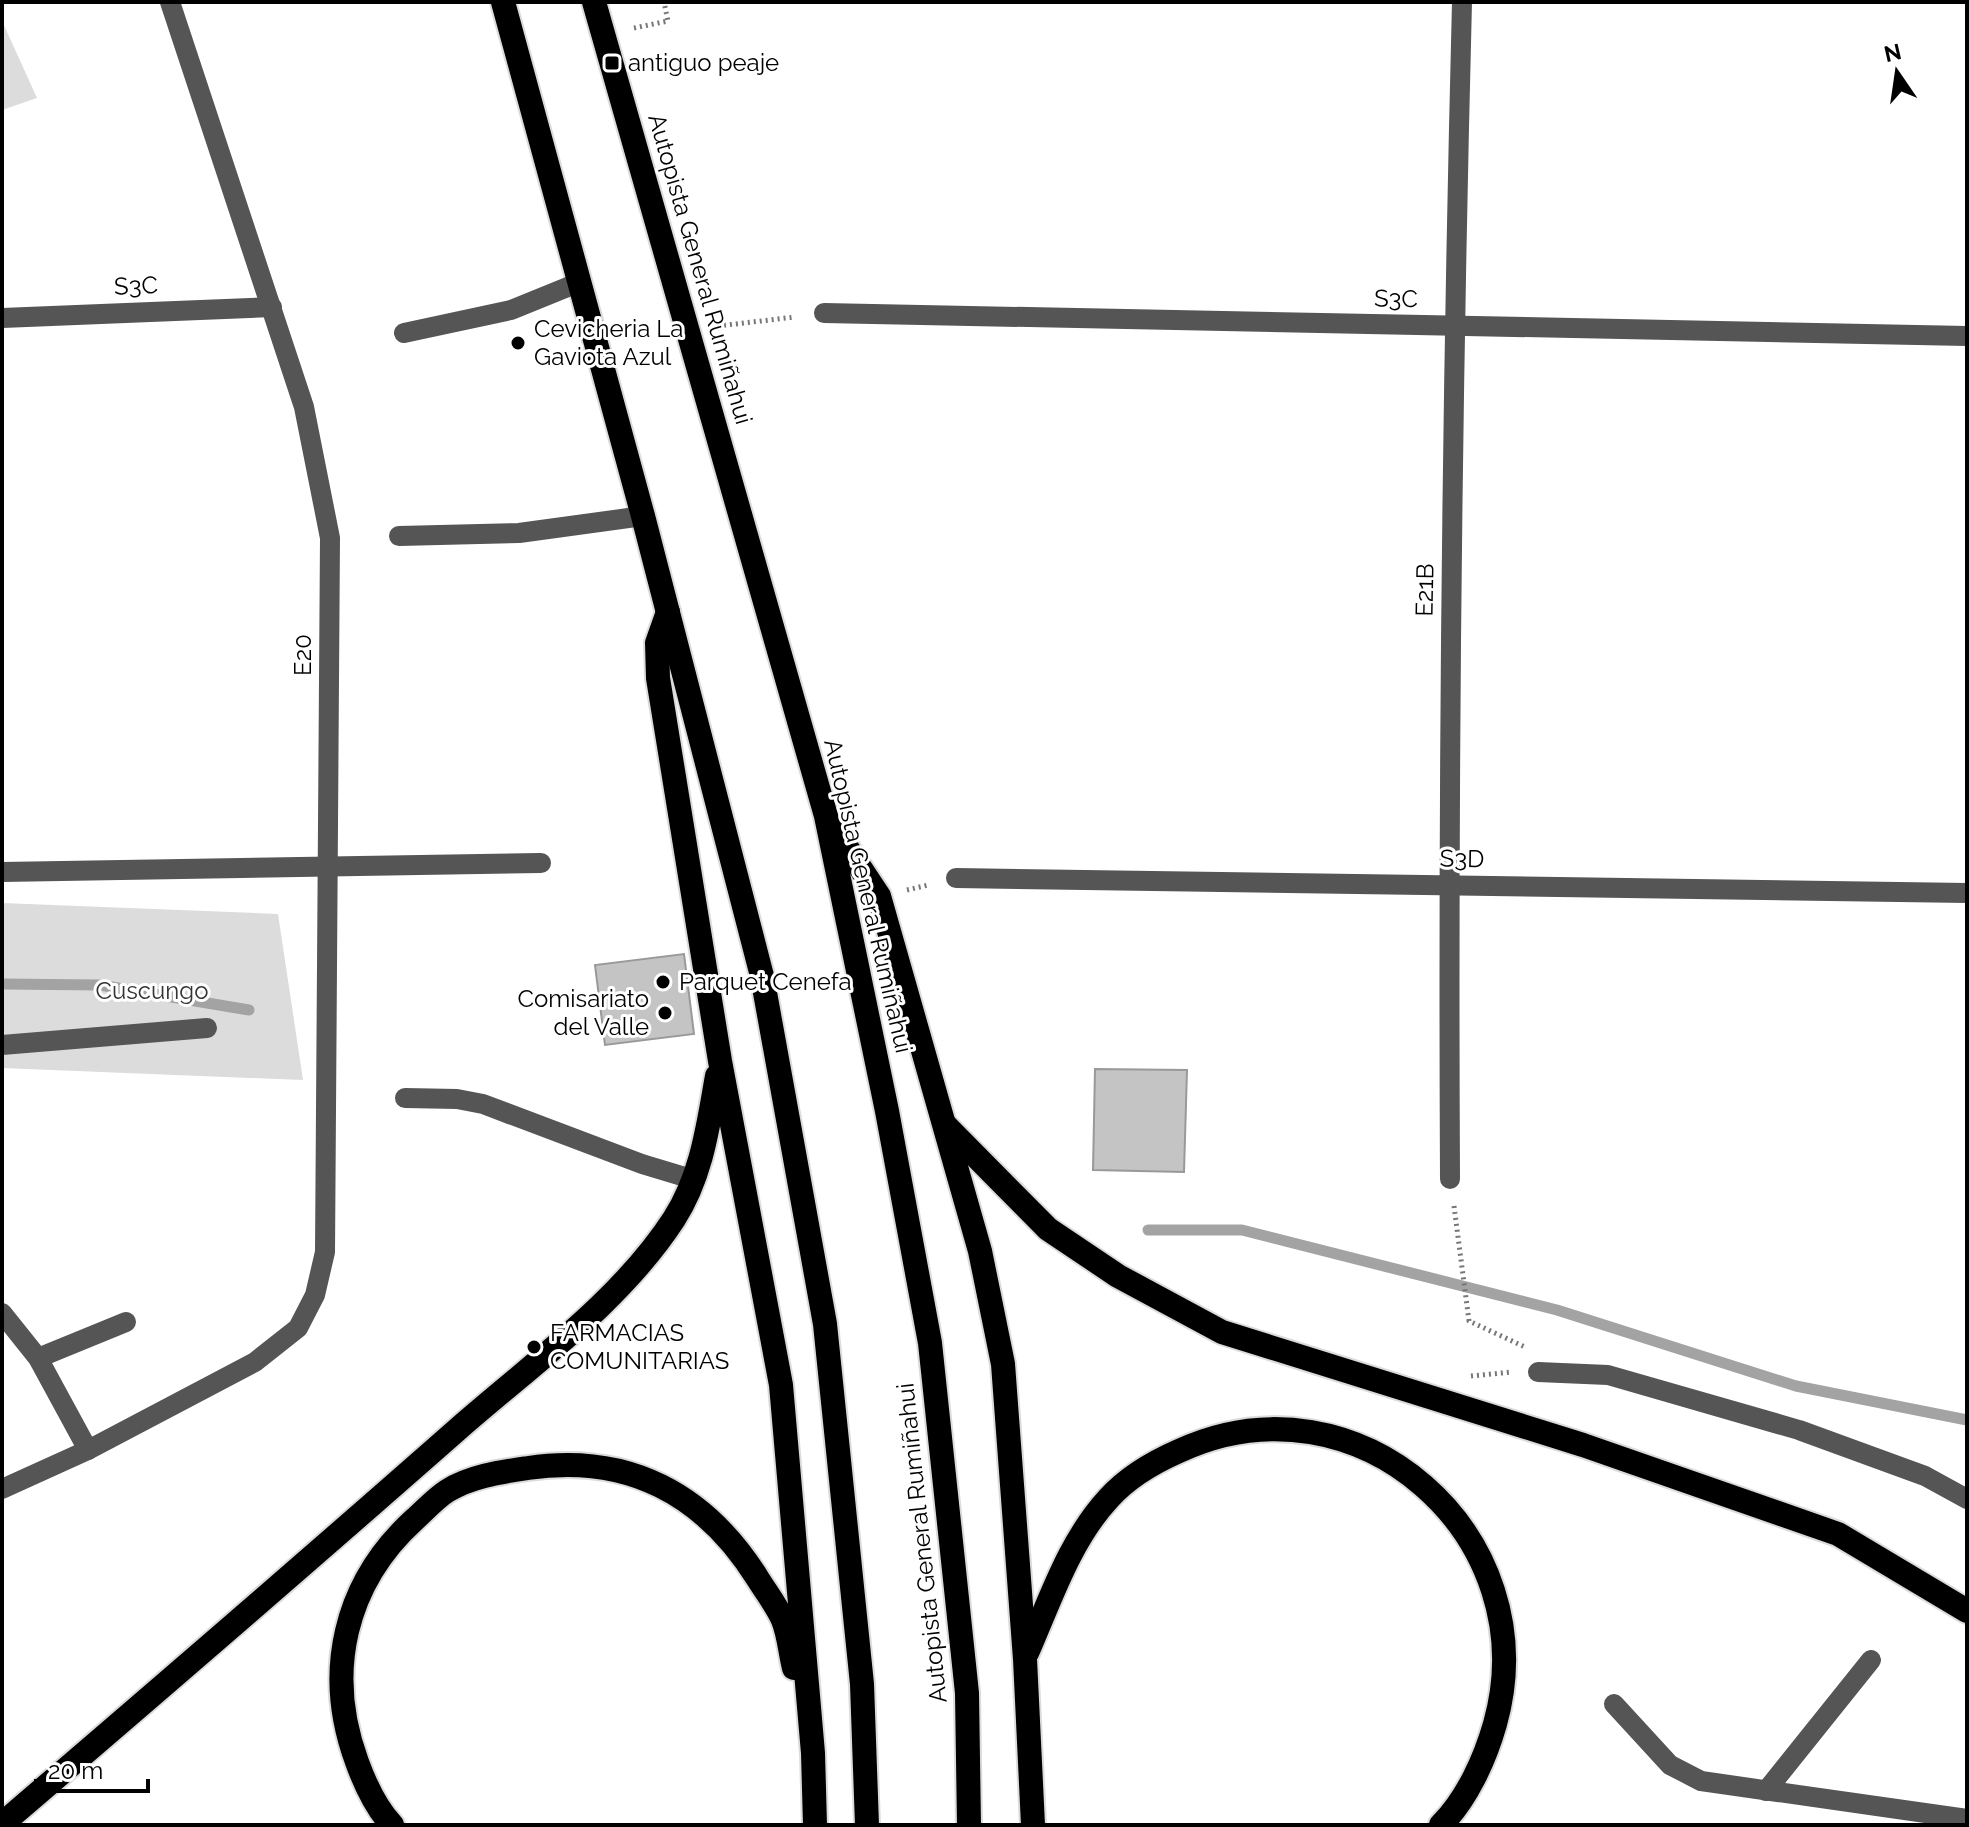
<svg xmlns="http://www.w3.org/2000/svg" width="1969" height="1827" font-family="Raleway,sans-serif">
  <rect width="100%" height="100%" fill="#fff"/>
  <g fill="#dcdcdc">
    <path d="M2,21L37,98L2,110Z"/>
    <path d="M2,903L278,914L303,1080L2,1068Z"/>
  </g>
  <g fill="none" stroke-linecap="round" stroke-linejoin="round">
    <g stroke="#a3a3a3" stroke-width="11">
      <path d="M2,984L100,985L249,1010"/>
      <path d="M1148,1230H1242L1557,1310L1796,1386L1967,1420"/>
    </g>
  </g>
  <g fill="#c4c4c4" stroke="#999" stroke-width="2">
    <path d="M684,954L694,1034L605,1045L595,965Z"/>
    <path d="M1095,1069L1187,1070L1184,1172L1093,1170Z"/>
  </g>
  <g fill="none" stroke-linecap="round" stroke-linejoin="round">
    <g stroke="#dbdbdb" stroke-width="28">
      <g id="highway">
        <path d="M503,2L643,516L762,976L825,1324L862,1684L867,1825"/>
        <path d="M594,2L826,816L887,1111L930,1343L967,1693L969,1825"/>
        <path d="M668,612L657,643L658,678L720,1061L781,1385L813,1753L815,1825"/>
        <path d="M832,825L879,896L980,1251L1003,1364L1025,1659L1033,1825"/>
        <path d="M946,1126L1048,1229L1118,1276L1222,1332L1583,1445L1838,1534L1967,1611"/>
        <path d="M1027,1653C1050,1601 1069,1541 1109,1498C1127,1478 1154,1462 1179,1451C1357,1368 1548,1536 1495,1724C1485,1759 1467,1799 1441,1825"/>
        <path d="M2,1824C155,1693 307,1562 458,1429C532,1364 620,1302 674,1219C702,1175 708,1126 717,1076"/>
        <path d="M392,1825C376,1808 365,1784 357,1762C324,1673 344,1583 415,1519C425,1510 436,1498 447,1491C471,1476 501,1472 528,1468C628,1453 705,1494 758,1579C766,1592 777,1606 783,1620C789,1635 790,1652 794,1668"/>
      </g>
    </g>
    <g stroke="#777" stroke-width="5" stroke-dasharray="2 4" stroke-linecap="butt">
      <path d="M634,28L668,21L664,2"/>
      <path d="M718,326L795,317"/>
      <path d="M907,890L928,885"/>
      <path d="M1454,1206L1469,1321L1525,1347"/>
      <path d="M1471,1376L1512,1372"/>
    </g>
    <g stroke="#555" stroke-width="20">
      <path d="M824,313L1967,336"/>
      <path d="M2,318L272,307"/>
      <path d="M404,333L511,310L580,282"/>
      <path d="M399,536L519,533L643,516"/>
      <path d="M2,872L541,863"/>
      <path d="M956,878L1967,893"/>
      <path d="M2,1045L207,1028"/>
      <path d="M405,1098L457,1099L483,1104L642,1164L695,1180"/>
      <path d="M1450,1179C1448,786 1452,394 1462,2"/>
      <path d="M2,1313L38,1358L88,1450"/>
      <path d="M38,1358L126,1322"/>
      <path d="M1538,1372L1608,1375L1799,1430L1925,1476L1967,1499"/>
      <path d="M2,1489L88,1450L255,1362L298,1328L315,1295L325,1252L330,538L304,407L170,2"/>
      <path d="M1614,1704L1670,1765L1701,1781L1967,1819"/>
      <path d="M1766,1791L1871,1660"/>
    </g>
    <use href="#highway" stroke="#000" stroke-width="24"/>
  </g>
  <g fill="#000" stroke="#fff" stroke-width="3">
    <rect x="604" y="55" width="16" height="16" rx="4"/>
    <circle cx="518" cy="343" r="8"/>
    <circle cx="663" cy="982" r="8"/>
    <circle cx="665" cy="1013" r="8"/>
    <circle cx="534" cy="1347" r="8"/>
  </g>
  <g text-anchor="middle" stroke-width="6" stroke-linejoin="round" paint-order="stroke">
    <g font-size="24" fill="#000" stroke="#fff" text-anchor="start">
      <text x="628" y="71">antiguo peaje</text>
      <text x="534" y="337">Cevicheria La<tspan x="534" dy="28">Gaviota Azul</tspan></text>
      <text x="679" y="990">Parquet Cenefa</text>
      <text x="649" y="1007" text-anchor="end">Comisariato<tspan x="649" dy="28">del Valle</tspan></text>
      <text x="550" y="1341">FARMACIAS<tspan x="550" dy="28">COMUNITARIAS</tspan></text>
    </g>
    <g font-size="24" fill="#000" stroke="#fff">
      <text transform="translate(700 269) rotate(74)" y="8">Autopista General Rumiñahui</text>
      <text transform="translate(136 286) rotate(-2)" y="8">S3C</text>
      <text transform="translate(1396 299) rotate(1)" y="8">S3C</text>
      <text transform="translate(1425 590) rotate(-89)" y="8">E21B</text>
      <text transform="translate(303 655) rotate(-90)" y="8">E20</text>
      <text transform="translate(1462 859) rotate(1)" y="8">S3D</text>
      <text transform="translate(868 896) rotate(77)" y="8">Autopista General Rumiñahui</text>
      <text transform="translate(922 1543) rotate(-96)" y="8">Autopista General Rumiñahui</text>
    </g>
    <g font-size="24" fill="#333" stroke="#fff">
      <text x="152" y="999">Cuscungo</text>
    </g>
  </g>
  <rect width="1969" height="1827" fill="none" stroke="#000000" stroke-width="8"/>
  <g transform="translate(1897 72) rotate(347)" stroke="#ffffff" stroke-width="6" paint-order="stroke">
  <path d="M0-6L14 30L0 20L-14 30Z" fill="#000000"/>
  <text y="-12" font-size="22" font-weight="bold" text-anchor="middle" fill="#000000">N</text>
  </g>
  <path d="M36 1779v12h112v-12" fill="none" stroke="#000000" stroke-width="4"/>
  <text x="48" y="1779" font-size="24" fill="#000000" stroke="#ffffff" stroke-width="6" paint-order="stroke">20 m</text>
</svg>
